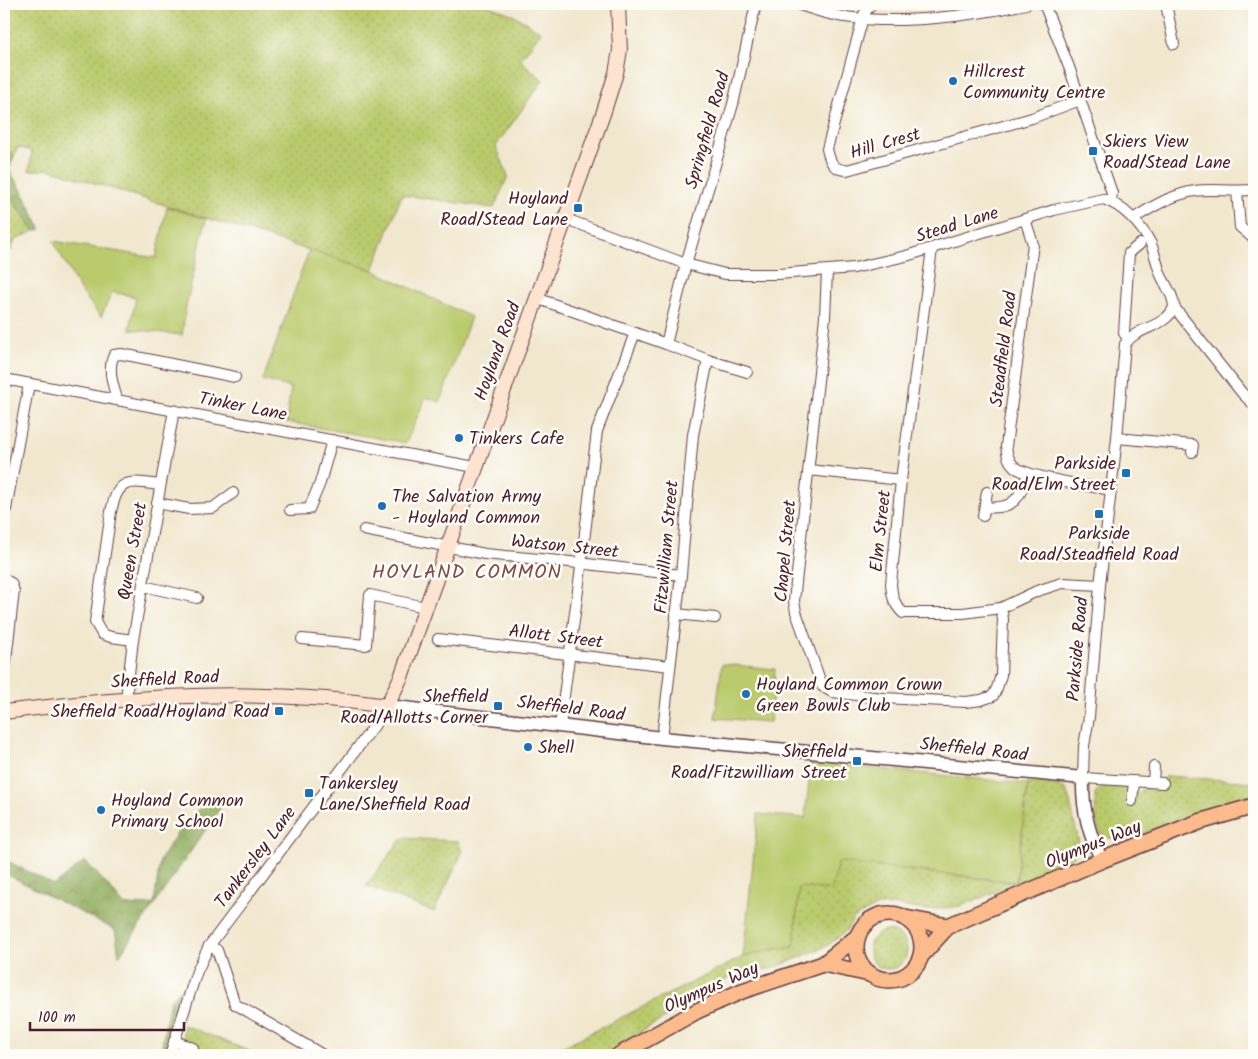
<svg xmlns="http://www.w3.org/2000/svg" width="1258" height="1059" font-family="Kalam,sans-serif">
  <defs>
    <pattern id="grass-dots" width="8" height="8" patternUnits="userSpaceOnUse" patternTransform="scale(1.25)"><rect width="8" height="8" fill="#baca6c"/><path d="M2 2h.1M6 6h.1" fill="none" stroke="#a1ad5e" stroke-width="1.8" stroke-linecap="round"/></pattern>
    <pattern id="forest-crowns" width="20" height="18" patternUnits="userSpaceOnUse" patternTransform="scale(1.25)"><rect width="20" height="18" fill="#93ae60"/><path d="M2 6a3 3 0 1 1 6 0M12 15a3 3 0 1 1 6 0" fill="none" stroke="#7a8d4f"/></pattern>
  </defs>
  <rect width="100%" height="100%" fill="#fdfcf7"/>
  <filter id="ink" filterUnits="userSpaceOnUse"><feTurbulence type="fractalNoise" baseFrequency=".02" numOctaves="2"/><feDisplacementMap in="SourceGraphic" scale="10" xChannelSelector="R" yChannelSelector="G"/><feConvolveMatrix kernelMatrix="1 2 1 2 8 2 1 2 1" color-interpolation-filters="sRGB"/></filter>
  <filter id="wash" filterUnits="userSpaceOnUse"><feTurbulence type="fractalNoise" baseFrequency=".0096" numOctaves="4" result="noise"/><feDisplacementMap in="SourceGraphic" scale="20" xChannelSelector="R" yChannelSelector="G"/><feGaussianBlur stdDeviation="1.12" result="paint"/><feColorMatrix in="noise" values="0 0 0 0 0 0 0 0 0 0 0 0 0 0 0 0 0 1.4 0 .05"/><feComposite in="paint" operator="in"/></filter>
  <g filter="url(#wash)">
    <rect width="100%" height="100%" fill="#f1e7ce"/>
    <g fill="url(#grass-dots)" stroke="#82744c">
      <path d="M4,4H483L512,14L541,32L520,60L543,80L496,146L508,176L494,208L402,195L373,270L49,169L29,171L32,151L18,147L14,156L4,149Z"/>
      <path d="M4,187L34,231L15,240L11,251L4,249Z"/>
      <path d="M1166,776L1254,782V795L1227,801L1131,838C1092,844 1096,824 1095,794C1100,785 1106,786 1115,787V784C1124,785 1129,790 1138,793L1146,786L1165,787Z"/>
      <path d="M1041,783L1056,785L1066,789L1070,802L1080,848L1070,861L961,906L925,910L894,905L877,906L854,918L846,931L827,946L771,969L754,970L735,975L720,983L708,993L601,1055H554L550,1049L564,1046L743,957L773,949L794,947L799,887L838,862L1016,882L1028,784Z"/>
      <path d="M402,838L458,841L462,853L434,912L366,886Z"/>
      <circle cx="888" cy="950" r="19"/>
      <path d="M184,1025L259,1055H172L183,1048C184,1040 182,1033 184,1025Z"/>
    </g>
    <g fill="url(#forest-crowns)" stroke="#6e6646">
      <path d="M4,149L14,156L9,170L20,187L41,229L34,231L4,187Z"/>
      <path d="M214,794L228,797L119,956L115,930L4,873V859L54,885L85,861L103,880L125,906L154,904L160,860L181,827Z"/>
      <path d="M180,989L165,1055H160L170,1001Z"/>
    </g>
    <g fill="#baca6c" stroke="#82744c">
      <path d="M167,207L206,219L186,306L182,335L130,329L136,297L112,292L101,317L80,290L53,241L156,258Z"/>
      <path d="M309,250L373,270L471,317L440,402L426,397L406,443L286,422L291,388L263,380Z"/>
      <path d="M722,664L775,669L770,722L715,718Z"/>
      <path d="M811,762L1028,784L1016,882L838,862L832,890L799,887L794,947L773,949L743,957L758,814L805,818Z"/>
    </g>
  </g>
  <g filter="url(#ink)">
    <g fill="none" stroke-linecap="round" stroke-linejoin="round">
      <g stroke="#633d43" stroke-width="12">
        <g id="minor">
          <path d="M797,4C812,9 828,15 845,17C900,25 972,16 1026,4"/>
          <path d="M871,4L864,14L827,149C830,162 833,170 847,170L1032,118L1080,100"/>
          <path d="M1044,4L1069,67L1112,193L1111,201"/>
          <path d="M1166,4L1174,44"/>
          <path d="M1237,191L1240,227L1254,239"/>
          <path d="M566,219L686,264L725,274H778L854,268L906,256L1054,210L1103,199C1123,205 1142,226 1151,244C1155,254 1157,265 1161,275C1165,285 1174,295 1174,307L1242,393L1254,405"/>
          <path d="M1025,219L1033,244L1006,446C1007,454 1008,461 1015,467C1029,478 1090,486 1110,490"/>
          <path d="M1133,219C1156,204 1180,190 1208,190C1223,190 1238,191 1254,190"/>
          <path d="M932,249L901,480L891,584C892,597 894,604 903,613H963L1001,608L1037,591L1062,583L1100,585"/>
          <path d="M827,271L825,317L794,601L796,612L822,686L832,692L882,698L966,702L981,700L993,696L997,688L1001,675L1003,619L1001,608"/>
          <path d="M536,298L666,344L708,360L747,372"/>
          <path d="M1128,339L1124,333L1129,253L1140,244"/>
          <path d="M666,344L686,264L733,104L756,4"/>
          <path d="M4,379L475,467"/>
          <path d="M117,399C113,385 107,369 114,355L121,354L132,356L235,377"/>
          <path d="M1117,438L1193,445L1192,452"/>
          <path d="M809,470L901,480"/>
          <path d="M157,503L189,509L213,508L233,493"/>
          <path d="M985,507C1013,510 1020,499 1028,474"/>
          <path d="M290,510L309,509L320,483L332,440"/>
          <path d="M983,516L987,492"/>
          <path d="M4,520L29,384"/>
          <path d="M364,530L485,554L570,562L681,575"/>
          <path d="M4,579L11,583L14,591L4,677"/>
          <path d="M143,586L197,598"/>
          <path d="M676,614L715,618"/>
          <path d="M302,639L366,645L370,595L425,607"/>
          <path d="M438,639L670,666"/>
          <path d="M133,640L111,637L102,634L95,622L111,512C118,477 129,481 160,485"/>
          <path d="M126,699L133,640L174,410"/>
          <path d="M560,726L580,575L597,431L635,333"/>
          <path d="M662,738L681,575L693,435L708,360"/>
          <path d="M1153,782L1154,767"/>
          <path d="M1163,783L1083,778L1084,746L1089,717L1100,585L1117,438L1125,344C1137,326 1166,328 1174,307"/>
          <path d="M1132,801L1134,781"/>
          <path d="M209,946L217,950L235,1004L323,1055"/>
          <path d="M174,1041L193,1048"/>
          <path d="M170,1055L197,971L209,946L374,726L387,706"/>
        </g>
      </g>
      <g stroke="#633d43" stroke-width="15">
        <path id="tertiary" d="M387,706L662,738L1083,778C1082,808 1088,834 1102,860"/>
      </g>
      <g stroke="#633d43" stroke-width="16">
        <path id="secondary" d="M4,712C131,696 259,687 387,706L401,677L603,114L616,73L620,50L618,4"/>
      </g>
      <g stroke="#633d43" stroke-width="18">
        <g id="primary">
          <circle cx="889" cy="947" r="33"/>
          <path d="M905,918L948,926"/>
          <path d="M921,956L948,926L1102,860L1199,822L1254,806"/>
          <path d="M823,964L870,974"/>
          <path d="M619,1055L697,1011L742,991L823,964L858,936"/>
        </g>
      </g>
      <use href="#minor" stroke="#fff" stroke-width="10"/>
      <use href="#tertiary" stroke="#fff" stroke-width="12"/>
      <use href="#secondary" stroke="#fde4d1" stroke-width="14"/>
      <use href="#primary" stroke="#fbbb8d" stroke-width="15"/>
    </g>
  </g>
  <g fill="#1f6fb2" stroke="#fdfcf7" stroke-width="2">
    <circle cx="953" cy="81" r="5"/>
    <rect x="1088" y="146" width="10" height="10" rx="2.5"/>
    <rect x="573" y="203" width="10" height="10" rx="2.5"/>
    <circle cx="459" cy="438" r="5"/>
    <rect x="1121" y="468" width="10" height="10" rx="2.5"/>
    <circle cx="382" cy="506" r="5"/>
    <rect x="1094" y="509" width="10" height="10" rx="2.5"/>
    <circle cx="746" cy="694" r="5"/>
    <rect x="493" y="701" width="10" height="10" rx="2.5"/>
    <rect x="274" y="706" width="10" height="10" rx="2.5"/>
    <circle cx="528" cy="747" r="5"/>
    <rect x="852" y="756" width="10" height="10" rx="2.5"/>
    <rect x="304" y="788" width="10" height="10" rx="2.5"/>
    <circle cx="101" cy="810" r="5"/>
  </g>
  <g text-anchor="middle" stroke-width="5" stroke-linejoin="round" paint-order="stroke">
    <g font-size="18" fill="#4a1f2b" stroke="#fdfcf7" text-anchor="start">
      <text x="963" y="77">Hillcrest<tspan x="963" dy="21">Community Centre</tspan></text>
      <text x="1103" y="147">Skiers View<tspan x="1103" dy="21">Road/Stead Lane</tspan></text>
      <text x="568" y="204" text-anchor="end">Hoyland<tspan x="568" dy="21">Road/Stead Lane</tspan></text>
      <text x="469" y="444">Tinkers Cafe</text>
      <text x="1116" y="469" text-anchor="end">Parkside<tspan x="1116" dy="21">Road/Elm Street</tspan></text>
      <text x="392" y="502">The Salvation Army<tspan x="392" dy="21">- Hoyland Common</tspan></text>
      <text x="1099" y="539" text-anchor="middle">Parkside<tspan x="1099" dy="21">Road/Steadfield Road</tspan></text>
      <text x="756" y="690">Hoyland Common Crown<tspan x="756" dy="21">Green Bowls Club</tspan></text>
      <text x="488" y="702" text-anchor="end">Sheffield<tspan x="488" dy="21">Road/Allotts Corner</tspan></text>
      <text x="269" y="717" text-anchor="end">Sheffield Road/Hoyland Road</text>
      <text x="538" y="753">Shell</text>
      <text x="847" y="757" text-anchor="end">Sheffield<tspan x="847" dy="21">Road/Fitzwilliam Street</tspan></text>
      <text x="319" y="789">Tankersley<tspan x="319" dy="21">Lane/Sheffield Road</tspan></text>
      <text x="111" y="806">Hoyland Common<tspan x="111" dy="21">Primary School</tspan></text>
    </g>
    <g font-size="18" fill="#4a1f2b" stroke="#fdfcf7">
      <text transform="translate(707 130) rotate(-74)" y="6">Springfield Road</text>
      <text transform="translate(885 143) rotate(-16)" y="6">Hill Crest</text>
      <text transform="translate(957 224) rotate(-17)" y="6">Stead Lane</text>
      <text transform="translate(1003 349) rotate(-83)" y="6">Steadfield Road</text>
      <text transform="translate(497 351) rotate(-70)" y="6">Hoyland Road</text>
      <text transform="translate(243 406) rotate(11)" y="6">Tinker Lane</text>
      <text transform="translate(880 531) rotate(-84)" y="6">Elm Street</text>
      <text transform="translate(565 546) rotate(6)" y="6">Watson Street</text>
      <text transform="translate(666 547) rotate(-85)" y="6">Fitzwilliam Street</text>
      <text transform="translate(132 551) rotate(-80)" y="6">Queen Street</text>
      <text transform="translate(785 551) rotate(-85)" y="6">Chapel Street</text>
      <text transform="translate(556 636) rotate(7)" y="6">Allott Street</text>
      <text transform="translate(1077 649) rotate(-85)" y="6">Parkside Road</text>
      <text transform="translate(165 679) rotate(-3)" y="6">Sheffield Road</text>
      <text transform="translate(571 708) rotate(7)" y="6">Sheffield Road</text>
      <text transform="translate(974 749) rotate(6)" y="6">Sheffield Road</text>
      <text transform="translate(1093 844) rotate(-22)" y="6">Olympus Way</text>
      <text transform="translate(255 857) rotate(-53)" y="6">Tankersley Lane</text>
      <text transform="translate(711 987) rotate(-24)" y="6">Olympus Way</text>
    </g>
    <g font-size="20" letter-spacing="1" fill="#7c4e4a" stroke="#fdfcf7">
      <text x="467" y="578">HOYLAND COMMON</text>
    </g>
  </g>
  <rect width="1258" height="1059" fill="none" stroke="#fdfcf7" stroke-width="20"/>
  <path d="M30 1022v8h154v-8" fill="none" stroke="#4a1f2b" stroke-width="2.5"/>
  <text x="38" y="1022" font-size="15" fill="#4a1f2b" stroke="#fdfcf7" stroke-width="4" paint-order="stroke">100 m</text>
</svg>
